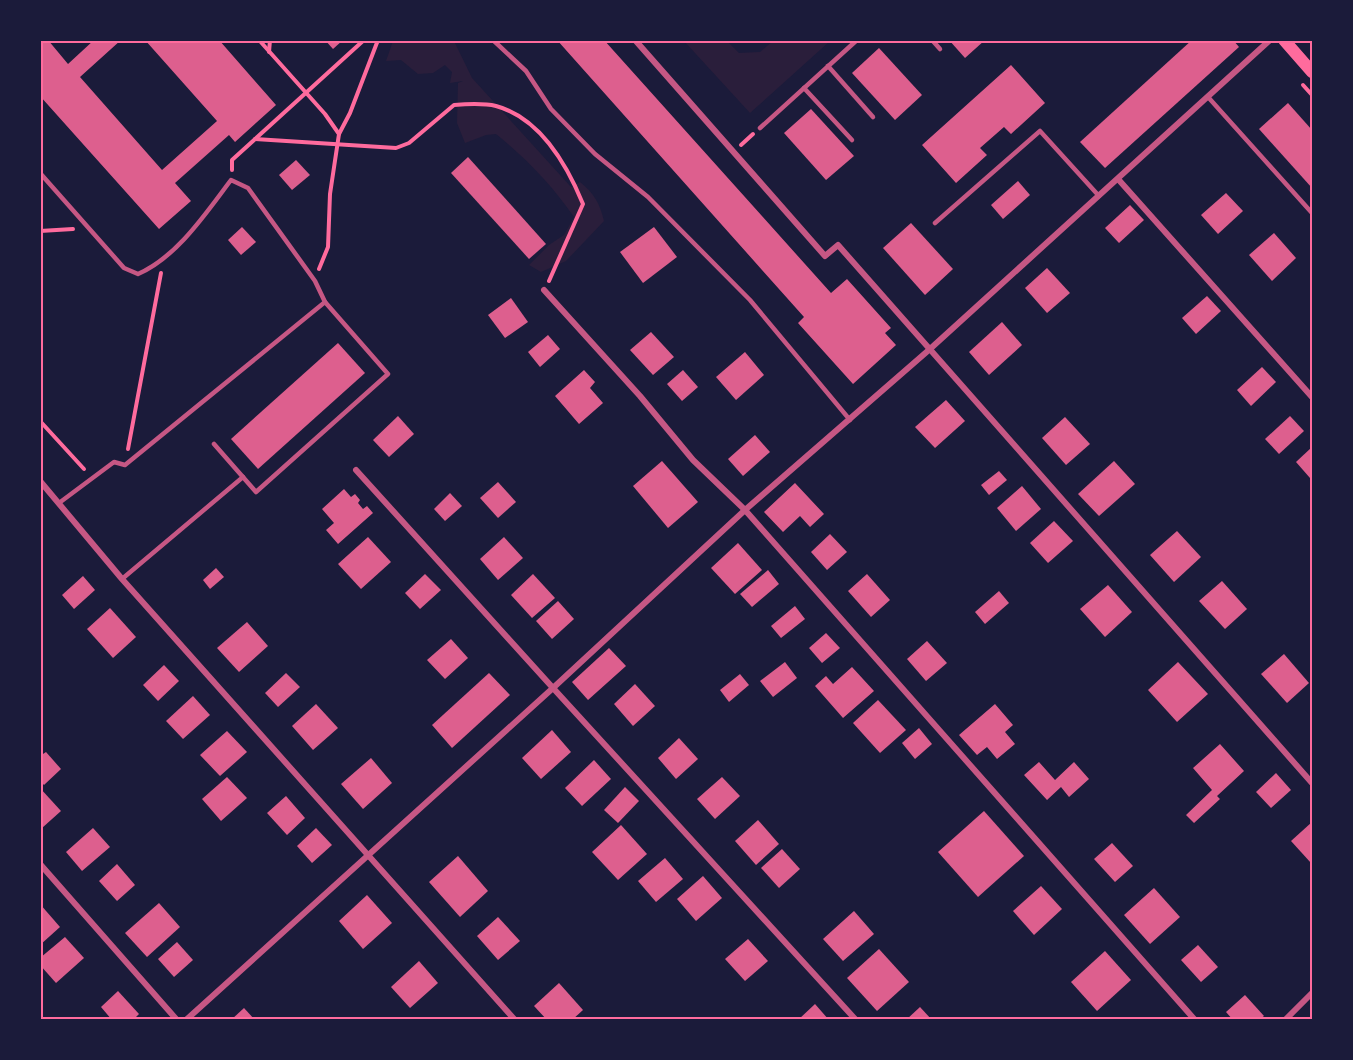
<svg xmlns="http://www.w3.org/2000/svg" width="1353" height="1060" font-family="'PT Sans',sans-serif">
  <rect width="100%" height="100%" fill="#1b1b3a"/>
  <g fill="#2a1e3b">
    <path d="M393,41H454L472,78L571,187L580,182C594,193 600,204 604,221L566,261L541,272L529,265L549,245L564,235L574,217C553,186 525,157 496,134L486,135L465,143L457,123L458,83L463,81L450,83L452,72L445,65L433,73L418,74L401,60L386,61Z"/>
    <path d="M684,41H727L739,53L760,52L773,41H830L750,113Z"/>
  </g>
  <g fill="#dd5f8e">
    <path d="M40,40H48L68,64L94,40H121L80,77L162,170L217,121L145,40H219L276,105L235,142L229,135L175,183L191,201L159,229L40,96Z"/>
    <path d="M325,40H343L333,49Z"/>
    <path d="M557,40H604L831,293L847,279L891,328L885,333L896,345L853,384L798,323L804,317Z"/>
    <path d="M949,40H985L965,58Z"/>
    <path d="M1192,40H1233L1239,47L1105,168L1080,142Z"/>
    <path d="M879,48L922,95L895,120L852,73Z"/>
    <path d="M1011,65L1045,103L1011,134L1004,127L980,148L987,155L956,183L922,145Z"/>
    <path d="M1288,103L1312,130V188L1259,129Z"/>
    <path d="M811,109L854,156L826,180L784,133Z"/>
    <path d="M468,157L546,244L529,259L451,173Z"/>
    <path d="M296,160L310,175L292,190L279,175Z"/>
    <path d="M1018,181L1030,195L1003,219L991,205Z"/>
    <path d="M1226,193L1243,211L1218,234L1201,215Z"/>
    <path d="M1130,205L1144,220L1119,243L1105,228Z"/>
    <path d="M911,223L953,269L925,295L883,248Z"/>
    <path d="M242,227L256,242L241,255L228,240Z"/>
    <path d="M654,227L677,257L643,283L620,252Z"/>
    <path d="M1274,233L1296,258L1272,281L1249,255Z"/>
    <path d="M1047,268L1070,293L1047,313L1025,288Z"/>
    <path d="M1207,296L1221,311L1196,334L1182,318Z"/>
    <path d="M511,298L528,322L505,338L488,315Z"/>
    <path d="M1002,322L1022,345L989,375L969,352Z"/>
    <path d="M651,332L674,357L653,375L630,350Z"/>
    <path d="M548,335L560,349L540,367L528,352Z"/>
    <path d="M338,343L365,373L258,469L231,439Z"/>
    <path d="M745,352L764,375L736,400L716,377Z"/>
    <path d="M1262,367L1276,382L1251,406L1237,390Z"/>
    <path d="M584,370L595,382L590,388L603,403L579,424L555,396Z"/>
    <path d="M683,370L698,387L682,401L667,384Z"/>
    <path d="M946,400L965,421L935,448L915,427Z"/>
    <path d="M398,416L414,434L389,457L373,440Z"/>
    <path d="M1290,416L1304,431L1279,454L1265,439Z"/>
    <path d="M1065,417L1090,444L1066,465L1042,438Z"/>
    <path d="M755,435L770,452L743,476L728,459Z"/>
    <path d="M1312,447V475L1310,478L1296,462Z"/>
    <path d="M662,461L698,502L668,528L633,486Z"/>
    <path d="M1114,461L1135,484L1099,516L1078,494Z"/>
    <path d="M999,471L1007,480L989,495L981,485Z"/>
    <path d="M498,482L516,502L498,518L480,498Z"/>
    <path d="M795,483L824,514L810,527L800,516L783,532L764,512Z"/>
    <path d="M1022,486L1041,509L1016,531L997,508Z"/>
    <path d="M344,489L351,497L355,494L360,500L358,503L363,509L367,506L373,513L338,544L326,530L334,523L322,509Z"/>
    <path d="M450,493L462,506L445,521L434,509Z"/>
    <path d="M1054,521L1073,541L1048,563L1030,543Z"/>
    <path d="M1177,531L1201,557L1174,582L1150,555Z"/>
    <path d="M830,534L847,552L827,570L811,552Z"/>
    <path d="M368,537L391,562L361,589L338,564Z"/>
    <path d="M504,537L523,558L498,580L480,559Z"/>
    <path d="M738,543L762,570L735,594L711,568Z"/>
    <path d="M216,568L224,577L210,589L203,580Z"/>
    <path d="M768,570L779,584L752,607L740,594Z"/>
    <path d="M425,574L441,590L420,609L405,593Z"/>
    <path d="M533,574L555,598L532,618L511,595Z"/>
    <path d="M867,574L890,600L871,617L848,591Z"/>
    <path d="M83,576L95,590L74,609L62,595Z"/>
    <path d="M1222,581L1247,609L1225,629L1199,601Z"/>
    <path d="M1108,585L1132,612L1105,637L1080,609Z"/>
    <path d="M999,591L1009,603L985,624L975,612Z"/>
    <path d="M558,601L574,619L552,639L536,621Z"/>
    <path d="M795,606L805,619L781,638L771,626Z"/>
    <path d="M110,608L136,637L113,658L87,629Z"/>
    <path d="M247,622L268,646L239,672L217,648Z"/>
    <path d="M826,633L840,648L822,663L809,648Z"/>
    <path d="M451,639L468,658L445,679L427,660Z"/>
    <path d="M927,641L947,663L926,681L907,659Z"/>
    <path d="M609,648L626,666L588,700L572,682Z"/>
    <path d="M1284,654L1309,683L1287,703L1261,674Z"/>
    <path d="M785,662L797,678L773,697L760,681Z"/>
    <path d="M1178,662L1208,694L1177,722L1148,690Z"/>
    <path d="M164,665L179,681L158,701L143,685Z"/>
    <path d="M852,667L874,691L843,718L815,686L826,676L833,684Z"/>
    <path d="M286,673L300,687L278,707L265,693Z"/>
    <path d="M489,673L510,695L452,748L432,725Z"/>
    <path d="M740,674L749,685L729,702L720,690Z"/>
    <path d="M635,684L655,706L633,726L614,704Z"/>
    <path d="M193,696L210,715L183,739L166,721Z"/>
    <path d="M878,700L906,730L880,753L853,723Z"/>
    <path d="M316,704L338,728L313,750L292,726Z"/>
    <path d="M995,704L1013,725L1005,732L1015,744L997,759L987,747L977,755L959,735Z"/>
    <path d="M919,728L932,744L915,759L902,743Z"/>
    <path d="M552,730L571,752L541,779L522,758Z"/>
    <path d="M227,731L247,752L220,776L200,755Z"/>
    <path d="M679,738L698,759L676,779L658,758Z"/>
    <path d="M1220,744L1244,771L1217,796L1220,799L1194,823L1186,815L1212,790L1193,768Z"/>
    <path d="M46,752L61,769L44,785L40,781V756Z"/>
    <path d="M371,758L392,783L363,809L341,784Z"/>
    <path d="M594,760L611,779L582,806L565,788Z"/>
    <path d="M1039,762L1055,780L1074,762L1089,779L1069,797L1061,787L1047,800L1024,775Z"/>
    <path d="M1276,773L1291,790L1271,808L1256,792Z"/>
    <path d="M227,777L247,798L221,821L202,799Z"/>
    <path d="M722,777L740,796L715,819L697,799Z"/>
    <path d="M625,787L639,801L618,823L604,810Z"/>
    <path d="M40,788L61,811L42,828L40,827Z"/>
    <path d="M286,796L305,818L287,835L267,813Z"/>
    <path d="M984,811L1024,856L978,897L938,852Z"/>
    <path d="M758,820L779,844L756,865L735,841Z"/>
    <path d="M1312,822V862L1311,863L1291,841Z"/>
    <path d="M621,825L647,854L618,880L592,852Z"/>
    <path d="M93,828L110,847L82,871L66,852Z"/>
    <path d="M316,828L332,845L312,863L297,846Z"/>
    <path d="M1112,843L1133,866L1115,882L1094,859Z"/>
    <path d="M782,849L800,869L779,888L761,868Z"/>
    <path d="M458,856L488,891L460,917L429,882Z"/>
    <path d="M665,858L683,879L656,902L638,881Z"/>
    <path d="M117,864L135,885L117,901L99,881Z"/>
    <path d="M703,876L722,898L696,921L677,899Z"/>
    <path d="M1041,886L1062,909L1034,935L1013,911Z"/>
    <path d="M1154,888L1180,917L1150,944L1124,915Z"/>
    <path d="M367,895L392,923L363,949L339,921Z"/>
    <path d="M159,903L180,927L147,957L125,933Z"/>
    <path d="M40,904L60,927L40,945Z"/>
    <path d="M854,911L874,934L843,961L823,939Z"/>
    <path d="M498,917L520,941L498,960L477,936Z"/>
    <path d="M65,937L84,958L56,983L40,965V958Z"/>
    <path d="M748,939L768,961L745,981L725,959Z"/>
    <path d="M177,942L193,960L174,977L158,959Z"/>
    <path d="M1198,945L1218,967L1201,982L1181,960Z"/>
    <path d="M879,949L909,982L877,1011L847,978Z"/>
    <path d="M1105,951L1131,980L1097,1011L1071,982Z"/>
    <path d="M419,961L438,983L410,1008L391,987Z"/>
    <path d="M559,983L583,1010L572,1020H547L534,1006Z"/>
    <path d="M118,991L139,1014L133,1020H112L101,1007Z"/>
    <path d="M1245,995L1264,1016L1259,1020H1233L1226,1012Z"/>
    <path d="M815,1004L829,1020H798Z"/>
    <path d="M920,1007L932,1020H906Z"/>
    <path d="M244,1008L255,1020H231Z"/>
  </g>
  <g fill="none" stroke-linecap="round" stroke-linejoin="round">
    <g stroke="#ff6b9d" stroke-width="4">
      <path d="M259,40L325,114L339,134L330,194L328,247L319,269"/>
      <path d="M269,52L270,40"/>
      <path d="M1303,85L1312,95"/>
      <path d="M339,134L350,113L378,40"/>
      <path d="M255,139L396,148L409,143L454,105C467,104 483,103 496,106C540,118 567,165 583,204L549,281"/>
      <path d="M741,145L753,134"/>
      <path d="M232,170V160L364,40"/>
      <path d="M40,231L73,229"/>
      <path d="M40,421L84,469"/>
      <path d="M128,449L161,273"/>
    </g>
    <g stroke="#c65784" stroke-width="4.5">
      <path d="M493,40L526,71L551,109L595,154L648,197L750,300L850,420"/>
      <path d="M932,40L940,49"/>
      <path d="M828,66L873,117"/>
      <path d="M804,88L852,140"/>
      <path d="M1208,97L1312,213"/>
      <path d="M760,128L857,40"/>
      <path d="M40,173L124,268L138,274C177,257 206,213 231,180L248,188L315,281L325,302L388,374L256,492L214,444"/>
      <path d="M935,223L1040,131L1099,196"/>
      <path d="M59,503L114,462L125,465L325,302"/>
      <path d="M122,579L243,477"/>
    </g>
    <g stroke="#c65784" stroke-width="6">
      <path d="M635,40L825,256L838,245L1312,783"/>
      <path d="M1118,179L1312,397"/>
      <path d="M544,290L640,396L693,460L745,510L1195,1020"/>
      <path d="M356,470L553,688L856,1020"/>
      <path d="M40,481L122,579L515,1020"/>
      <path d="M40,864L177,1020"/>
      <path d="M186,1020L553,688L745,510L930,349L1270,40"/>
      <path d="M1285,1020L1312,993"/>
    </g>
    <path stroke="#ff6b9d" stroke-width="12" d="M1284,40L1312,72"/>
  </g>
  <rect width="1353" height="1060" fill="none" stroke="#1b1b3a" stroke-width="84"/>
  <rect x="42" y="42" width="1269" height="976" fill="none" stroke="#ff6b9d" stroke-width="2"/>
</svg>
